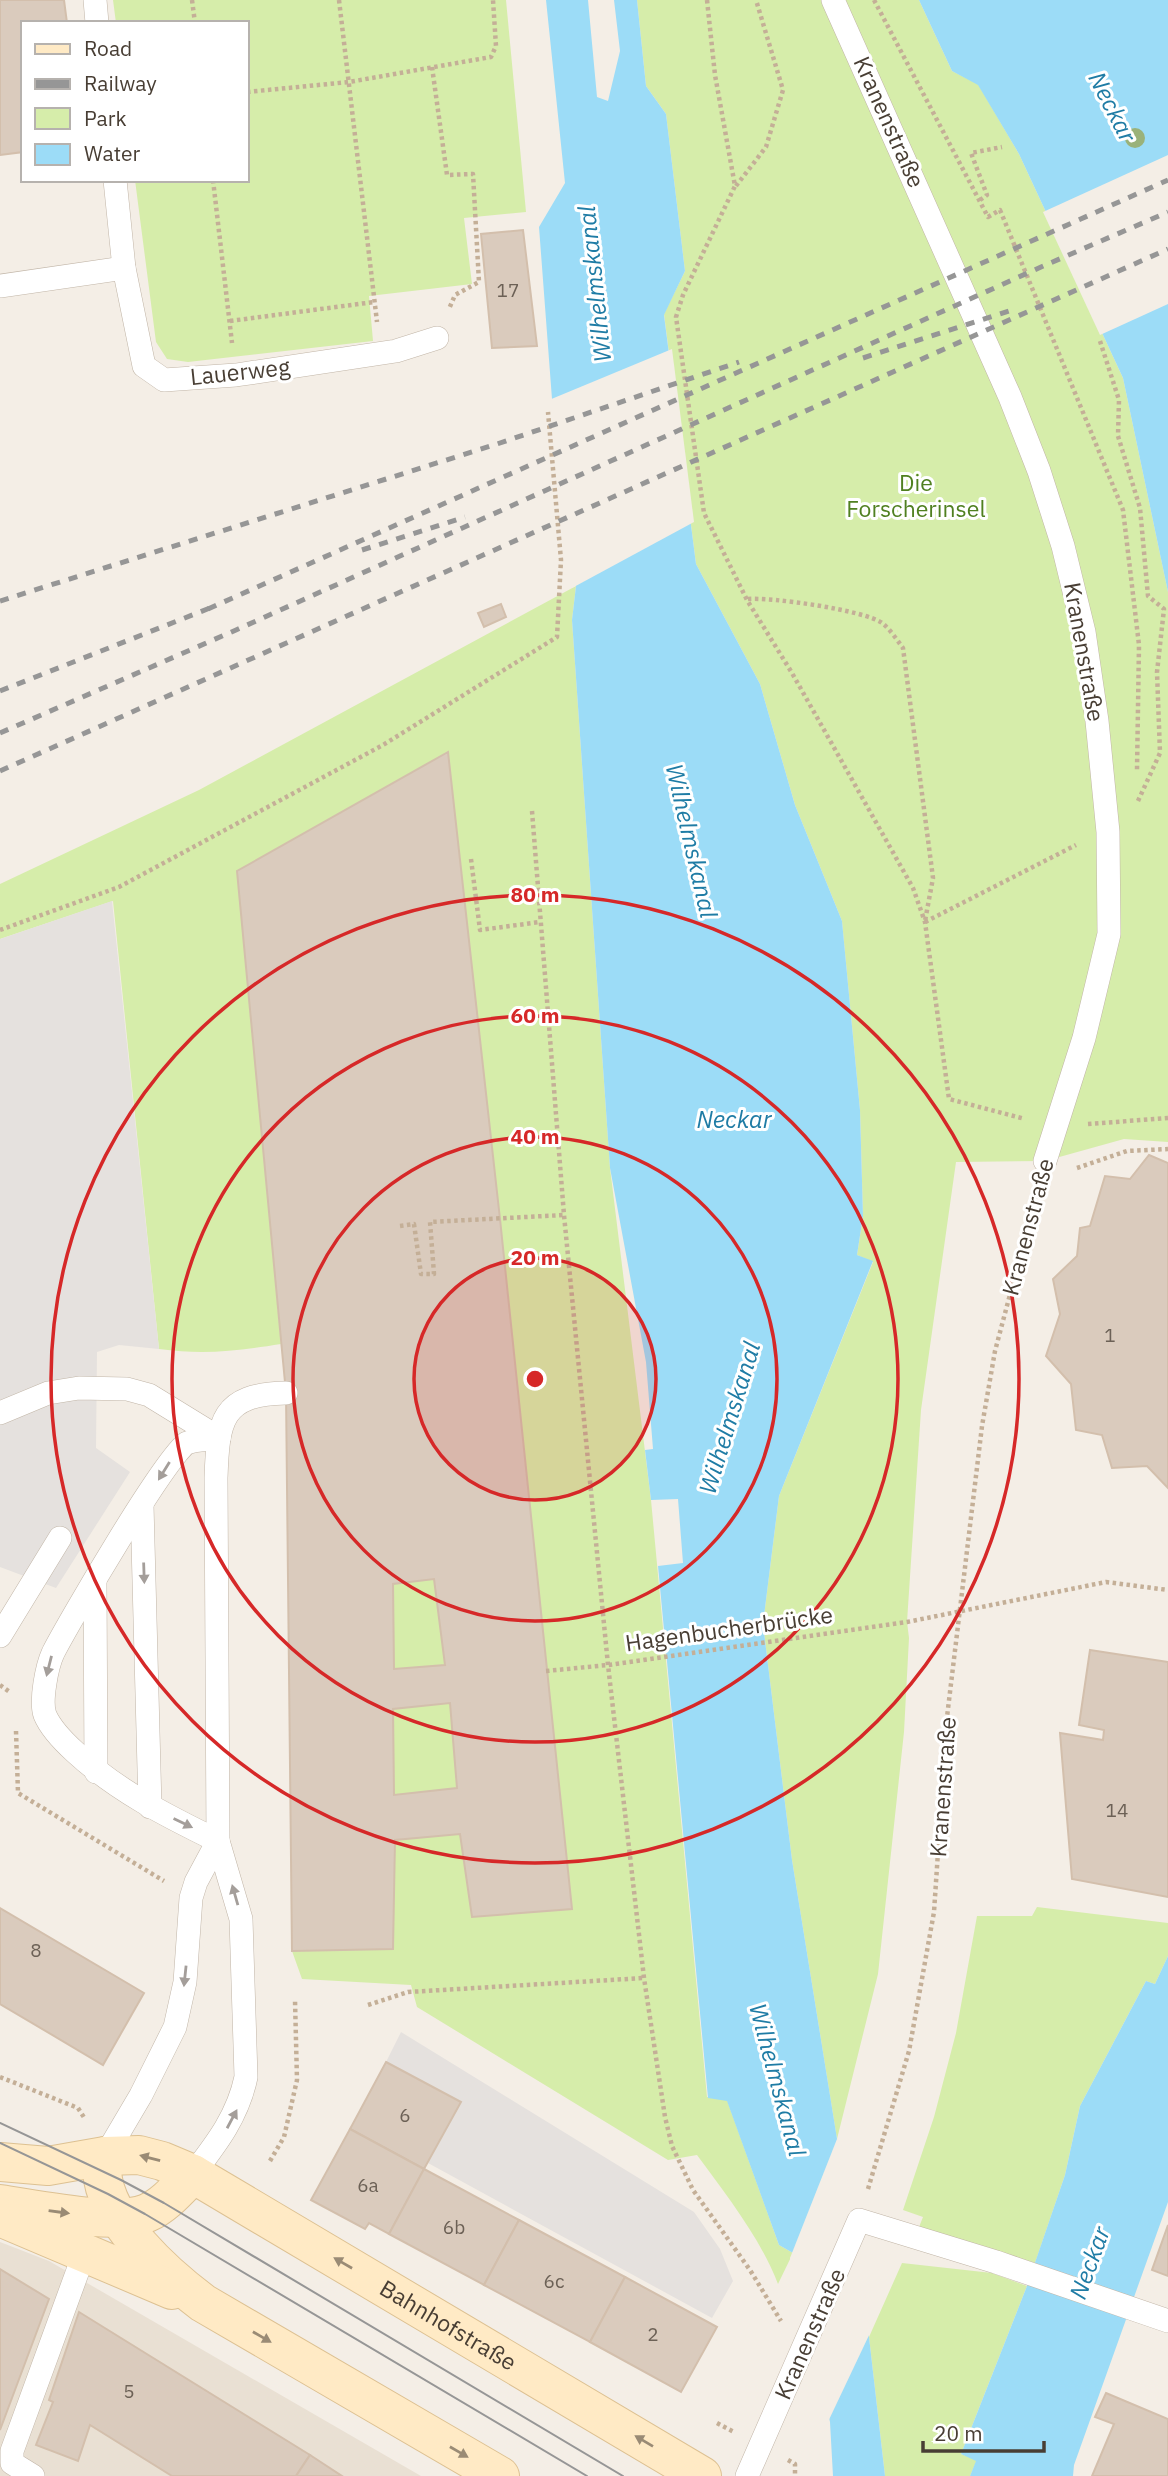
<svg xmlns="http://www.w3.org/2000/svg" width="1168" height="2476" font-family="'IBM Plex Sans',sans-serif">
  <rect width="100%" height="100%" fill="#f4eee6"/>
  <path fill="#e9e0d3" d="M0,2242L49,2261L421,2476H0Z"/>
  <g fill="#d6edaa">
    <path d="M113,0H506L526,212L464,218L472,284L369,296L373,341L188,362L167,359L156,342L135,180H247V23H116Z"/>
    <path d="M637,0H919L952,71L978,84L1019,154L1123,378L1168,592V1142L1124,1139L1045,1161L956,1162L921,1410L907,1622L909,1638L904,1732L878,1974L837,2139L792,1860L763,1624L779,1496L873,1262L857,1255L863,1216L860,1110L842,921L795,805L760,684L696,564L664,314L685,271L666,114L646,86Z"/>
    <path d="M576,586L572,620L610,1168L651,1500L707,2097L727,2100L779,2245L793,2253L778,2284C761,2239 725,2193 697,2155L668,2160L417,2007L411,1985L302,1979L292,1951L393,1949L395,1840L460,1834L473,1917L571,1909L448,753L237,871L281,1344C237,1351 204,1355 159,1349L113,901L0,939V884L199,790Z"/>
    <path d="M434,1579L445,1665L394,1669L393,1584Z"/>
    <path d="M450,1703L457,1788L394,1795L393,1709Z"/>
    <path d="M1037,1907L1168,1923V1956L1155,1984L1146,1981L1080,2106L1065,2175L1035,2263L919,2227L923,2217L903,2210L934,2117L956,2033L977,1916H1032Z"/>
    <path d="M902,2263L992,2273L1027,2286L961,2454L977,2460L970,2476H885L869,2337Z"/>
  </g>
  <g fill="#e5e1de">
    <path d="M112,901L159,1349L119,1345L97,1352L96,1448L130,1472L56,1588L0,1567V939Z"/>
    <path d="M401,2032L694,2212L720,2249L733,2281L712,2318L428,2163L461,2102L386,2062Z"/>
  </g>
  <g fill="#9cdcf7">
    <path d="M546,0H588L597,97L608,101L620,51L614,0H637L646,86L666,114L685,271L664,315L696,564L760,684L795,805L842,921L860,1110L863,1216L857,1255L873,1261L779,1496L763,1624L792,1860L869,2337L885,2476H833L830,2422L793,2253L779,2245L727,2101L708,2098L658,1566L683,1563L678,1499L651,1500L645,1450L653,1449L646,1362L610,1168L572,620L576,586L552,399L539,227L565,183Z"/>
    <path d="M919,0H1168V592L1123,378L1019,154L978,85L952,71Z"/>
    <path d="M1168,1956V2202L1074,2465L1073,2476H970L976,2461L961,2454L1027,2286L1065,2175L1080,2106L1146,1981L1155,1984Z"/>
  </g>
  <g fill="#f4eee6">
    <path d="M1168,155V304L1100,335L1043,212Z"/>
    <path d="M672,349L694,522L572,588L549,400Z"/>
    <path d="M837,2139L841,2141L871,2331L826,2426L790,2258Z"/>
  </g>
  <g fill="#dacbbd" stroke="#d3bfac" stroke-width="2" fill-rule="evenodd">
    <path d="M0,0H64L67,23H23V152L0,155Z"/>
    <path d="M523,230L537,346L492,348L481,234Z"/>
    <path d="M501,604L506,617L484,627L478,613Z"/>
    <path d="M448,752L500,1219L572,1909L472,1917L460,1834L395,1840L393,1949L292,1951L286,1393L237,871ZM434,1579L445,1665L394,1669L393,1584ZM450,1703L457,1788L394,1795L393,1709Z"/>
    <path d="M1149,1155L1168,1163V1488L1147,1466L1112,1468L1102,1435L1076,1430L1071,1384L1046,1356L1060,1314L1053,1279L1077,1256L1080,1228L1090,1226L1105,1176L1130,1179Z"/>
    <path d="M1090,1650L1168,1662V1897L1072,1879L1060,1733L1103,1740L1104,1730L1079,1725Z"/>
    <path d="M0,1908L144,1993L103,2065L0,2004Z"/>
    <path d="M386,2062L461,2102L424,2169L350,2129Z"/>
    <path d="M350,2129L424,2169L389,2234L369,2223L365,2229L311,2200Z"/>
    <path d="M424,2169L519,2220L484,2285L389,2234Z"/>
    <path d="M519,2220L625,2277L590,2342L484,2285Z"/>
    <path d="M1168,2225V2276L1152,2270Z"/>
    <path d="M0,2269L49,2299L0,2430Z"/>
    <path d="M625,2277L717,2327L681,2392L590,2342Z"/>
    <path d="M79,2312L310,2455L296,2476H172L90,2425L78,2461L36,2445L53,2402L49,2400Z"/>
    <path d="M1106,2393L1168,2419V2476H1092L1114,2424L1095,2417Z"/>
    <path d="M310,2455L342,2476H296Z"/>
  </g>
  <g fill="none" stroke-linecap="round" stroke-linejoin="round">
    <g stroke="#c1b5a7" stroke-width="24">
      <g id="lane">
        <path d="M95,0L97,23"/>
        <path d="M833,0L1010,397L1039,471L1063,546L1084,632L1097,721L1108,832L1109,934L1084,1038L1045,1161"/>
        <path d="M115,180L124,268L144,366L164,380L236,375L396,351L437,338"/>
        <path d="M0,286L124,268"/>
        <path d="M0,1413L48,1393L79,1388L127,1389L149,1395L219,1438"/>
        <path d="M142,1505L150,1807"/>
        <path d="M95,1583L96,1772"/>
        <path d="M0,1636L60,1538"/>
        <path d="M218,1841C167,1816 117,1791 75,1752C64,1742 51,1729 45,1715C40,1701 47,1666 53,1653C67,1625 169,1451 187,1443C195,1439 210,1440 219,1438"/>
        <path d="M105,2156L141,2095L175,2027L185,1982L191,1898L196,1882L218,1841"/>
        <path d="M193,2174C216,2144 238,2116 246,2077L241,1919L218,1841L216,1478C218,1421 221,1394 286,1393"/>
        <path d="M33,2476L12,2463V2451L84,2254"/>
        <path d="M747,2476L859,2220L996,2262L1168,2321"/>
      </g>
    </g>
    <g stroke="#ddc192" stroke-width="40">
      <g id="secondary">
        <path d="M105,2156C104,2160 102,2167 102,2171C105,2222 166,2275 203,2303L500,2476"/>
        <path id="s1" d="M0,2162L48,2166L105,2156L139,2155L162,2161L193,2174L702,2476"/>
        <path d="M0,2204C36,2209 115,2226 147,2213C165,2205 179,2188 193,2174"/>
        <path d="M0,2217L172,2290"/>
      </g>
    </g>
    <g stroke="#c4af97" stroke-width="4.5" stroke-dasharray="3.5 3.5" stroke-linecap="butt">
      <path d="M192,0L195,23"/>
      <path d="M339,0L377,322"/>
      <path d="M707,0L715,75L735,186L683,295L676,317L704,513L747,600L792,673L913,888L925,922L949,1099L1025,1119"/>
      <path d="M874,0L988,217L1000,210L1123,510L1139,645L1137,770"/>
      <path d="M432,67L447,175L473,174L479,282L455,295L449,309"/>
      <path d="M247,92L349,82L491,57L496,46L493,0"/>
      <path d="M213,180L232,343"/>
      <path d="M736,186L766,147L783,90L756,0"/>
      <path d="M980,200L987,195L971,153L1002,147"/>
      <path d="M230,321L374,302"/>
      <path d="M1100,341L1119,400L1118,436L1140,508L1148,596L1164,609L1157,672L1160,753L1138,801"/>
      <path d="M748,599C771,597 864,610 882,623C890,629 897,640 903,648L933,878L925,921"/>
      <path d="M532,811L564,1215L608,1665L644,1978L665,2117L672,2146L693,2190L750,2270L781,2321"/>
      <path d="M471,859L480,930L540,922"/>
      <path d="M925,922L1076,845"/>
      <path d="M0,930L119,887L383,745L557,637L561,560L548,412"/>
      <path d="M1088,1124L1168,1118"/>
      <path d="M1077,1168L1127,1151L1168,1149"/>
      <path d="M400,1226L414,1224L421,1274H434L430,1222L564,1215"/>
      <path d="M546,1671L608,1665L907,1622L1106,1582L1168,1590"/>
      <path d="M0,1685L11,1693"/>
      <path d="M16,1731L18,1793L164,1881"/>
      <path d="M368,2005L408,1992L644,1978"/>
      <path d="M0,2077L78,2108L85,2119"/>
      <path d="M270,2161L284,2137L297,2080L295,2000"/>
      <path d="M868,2189L909,2051L934,1912L947,1717L982,1426L995,1351L1038,1189"/>
      <path d="M717,2423L734,2432"/>
      <path d="M788,2460L795,2464V2476"/>
    </g>
    <use href="#lane" stroke="#fff" stroke-width="23"/>
    <use href="#secondary" stroke="#ffeac5" stroke-width="38"/>
    <g stroke="#969696" stroke-width="2">
      <path d="M0,2123L121,2180L164,2203L623,2476"/>
      <path d="M0,2143L108,2194L145,2214L587,2476"/>
    </g>
    <g stroke="#969696" stroke-width="5" stroke-dasharray="9 9" stroke-linecap="butt">
      <path d="M863,358L1009,311"/>
      <path d="M362,550L465,517"/>
      <path d="M0,601L497,444L739,362"/>
      <path d="M208,609L1168,180"/>
      <path d="M0,691L215,606"/>
      <path d="M0,733L236,630L1041,267L1168,212"/>
      <path d="M0,771L1168,249"/>
    </g>
  </g>
  <circle fill="#9ab27a" cx="1135" cy="138" r="10"/>
  <defs><path id="oneway-solid" d="M-6-.8H1V-3.2L6.5 0L1 3.2V.8H-6Z" transform="scale(1.75)"/></defs>
  <g fill="#a49e9a">
    <use href="#oneway-solid" transform="translate(164 1471) rotate(122)"/>
    <use href="#oneway-solid" transform="translate(144 1573) rotate(88)"/>
    <use href="#oneway-solid" transform="translate(49 1666) rotate(104)"/>
    <use href="#oneway-solid" transform="translate(183 1823) rotate(26)"/>
    <use href="#oneway-solid" transform="translate(235 1895) rotate(-106)"/>
    <use href="#oneway-solid" transform="translate(185 1976) rotate(96)"/>
    <use href="#oneway-solid" transform="translate(232 2119) rotate(-62)"/>
  </g>
  <g fill="#9a8b75">
    <use href="#oneway-solid" transform="translate(150 2158) rotate(-165)"/>
    <use href="#oneway-solid" transform="translate(59 2212) rotate(8)"/>
    <use href="#oneway-solid" transform="translate(343 2263) rotate(-150)"/>
    <use href="#oneway-solid" transform="translate(262 2337) rotate(30)"/>
    <use href="#oneway-solid" transform="translate(644 2441) rotate(-149)"/>
    <use href="#oneway-solid" transform="translate(459 2452) rotate(30)"/>
  </g>
  <circle cx="535" cy="1379" r="121" fill="#d62828" fill-opacity=".12"/>
  <g fill="none" stroke="#d62828" stroke-width="3.5">
    <circle cx="535" cy="1379" r="121"/>
    <circle cx="535" cy="1379" r="242"/>
    <circle cx="535" cy="1379" r="363"/>
    <circle cx="535" cy="1379" r="484"/>
  </g>
  <g text-anchor="middle" stroke-width="6" stroke-linejoin="round" paint-order="stroke">
    <g font-size="19" fill="#6c6156">
      <text x="508" y="297">17</text>
      <text x="1110" y="1342">1</text>
      <text x="1117" y="1817">14</text>
      <text x="36" y="1957">8</text>
      <text x="405" y="2122">6</text>
      <text x="368" y="2192">6a</text>
      <text x="454" y="2234">6b</text>
      <text x="554" y="2288">6c</text>
      <text x="653" y="2341">2</text>
      <text x="129" y="2398">5</text>
    </g>
    <g font-size="23" fill="#483e34" stroke="#fff">
      <text transform="translate(889 122) rotate(66)" y="8">Kranenstraße</text>
      <text transform="translate(240 372) rotate(-6)" y="8">Lauerweg</text>
      <text transform="translate(1084 652) rotate(80)" y="8">Kranenstraße</text>
      <text transform="translate(1028 1227) rotate(-75)" y="8">Kranenstraße</text>
      <text transform="translate(729 1629) rotate(-8)" y="8">Hagenbucherbrücke</text>
      <text transform="translate(943 1787) rotate(-86)" y="8">Kranenstraße</text>
      <text dy="8" stroke="none"><textPath href="#s1" startOffset="494">Bahnhofstraße</textPath></text>
      <text transform="translate(810 2334) rotate(-66)" y="8">Kranenstraße</text>
    </g>
    <g font-size="23" fill="#508021" stroke="#fff">
      <text x="916" y="491">Die<tspan x="916" dy="26">Forscherinsel</tspan></text>
    </g>
    <g font-size="24" font-style="italic" fill="#1f7ca5" stroke="#fff">
      <text transform="translate(1112 107) rotate(63)" y="8">Neckar</text>
      <text transform="translate(595 284) rotate(-96)" y="8">Wilhelmskanal</text>
      <text transform="translate(691 841) rotate(77)" y="8">Wilhelmskanal</text>
      <text x="734" y="1128">Neckar</text>
      <text transform="translate(730 1418) rotate(-73)" y="8">Wilhelmskanal</text>
      <text transform="translate(777 2080) rotate(75)" y="8">Wilhelmskanal</text>
      <text transform="translate(1090 2263) rotate(-70)" y="8">Neckar</text>
    </g>
  </g>
  <circle cx="535" cy="1379" r="10" fill="#d62828" stroke="#fff" stroke-width="3.5"/>
  <g font-size="21" text-anchor="middle" font-weight="bold" fill="#d62828" stroke="#fff" stroke-width="6" stroke-linejoin="round" paint-order="stroke">
    <text x="535" y="902">80 m</text>
    <text x="535" y="1023">60 m</text>
    <text x="535" y="1144">40 m</text>
    <text x="535" y="1265">20 m</text>
  </g>
  <rect x="21" y="21" width="228" height="161" fill="#ffffff" stroke="#b6b2ae" stroke-width="2"/>
  <rect x="35" y="44" width="35" height="10" fill="#ffeac5" stroke="#b6b2ae" stroke-width="2"/>
  <text x="84" y="56" font-size="21" fill="#483e34">Road</text>
  <rect x="35" y="79" width="35" height="10" fill="#969696" stroke="#b6b2ae" stroke-width="2"/>
  <text x="84" y="91" font-size="21" fill="#483e34">Railway</text>
  <rect x="35" y="108" width="35" height="21" fill="#d6edaa" stroke="#b6b2ae" stroke-width="2"/>
  <text x="84" y="126" font-size="21" fill="#483e34">Park</text>
  <rect x="35" y="144" width="35" height="21" fill="#9cdcf7" stroke="#b6b2ae" stroke-width="2"/>
  <text x="84" y="161" font-size="21" fill="#483e34">Water</text>
  <path d="M923 2441v10h121v-10" fill="none" stroke="#483e34" stroke-width="3.5"/>
  <text x="934" y="2441" font-size="21" fill="#483e34" stroke="#ffffff" stroke-width="5" paint-order="stroke">20 m</text>
</svg>
